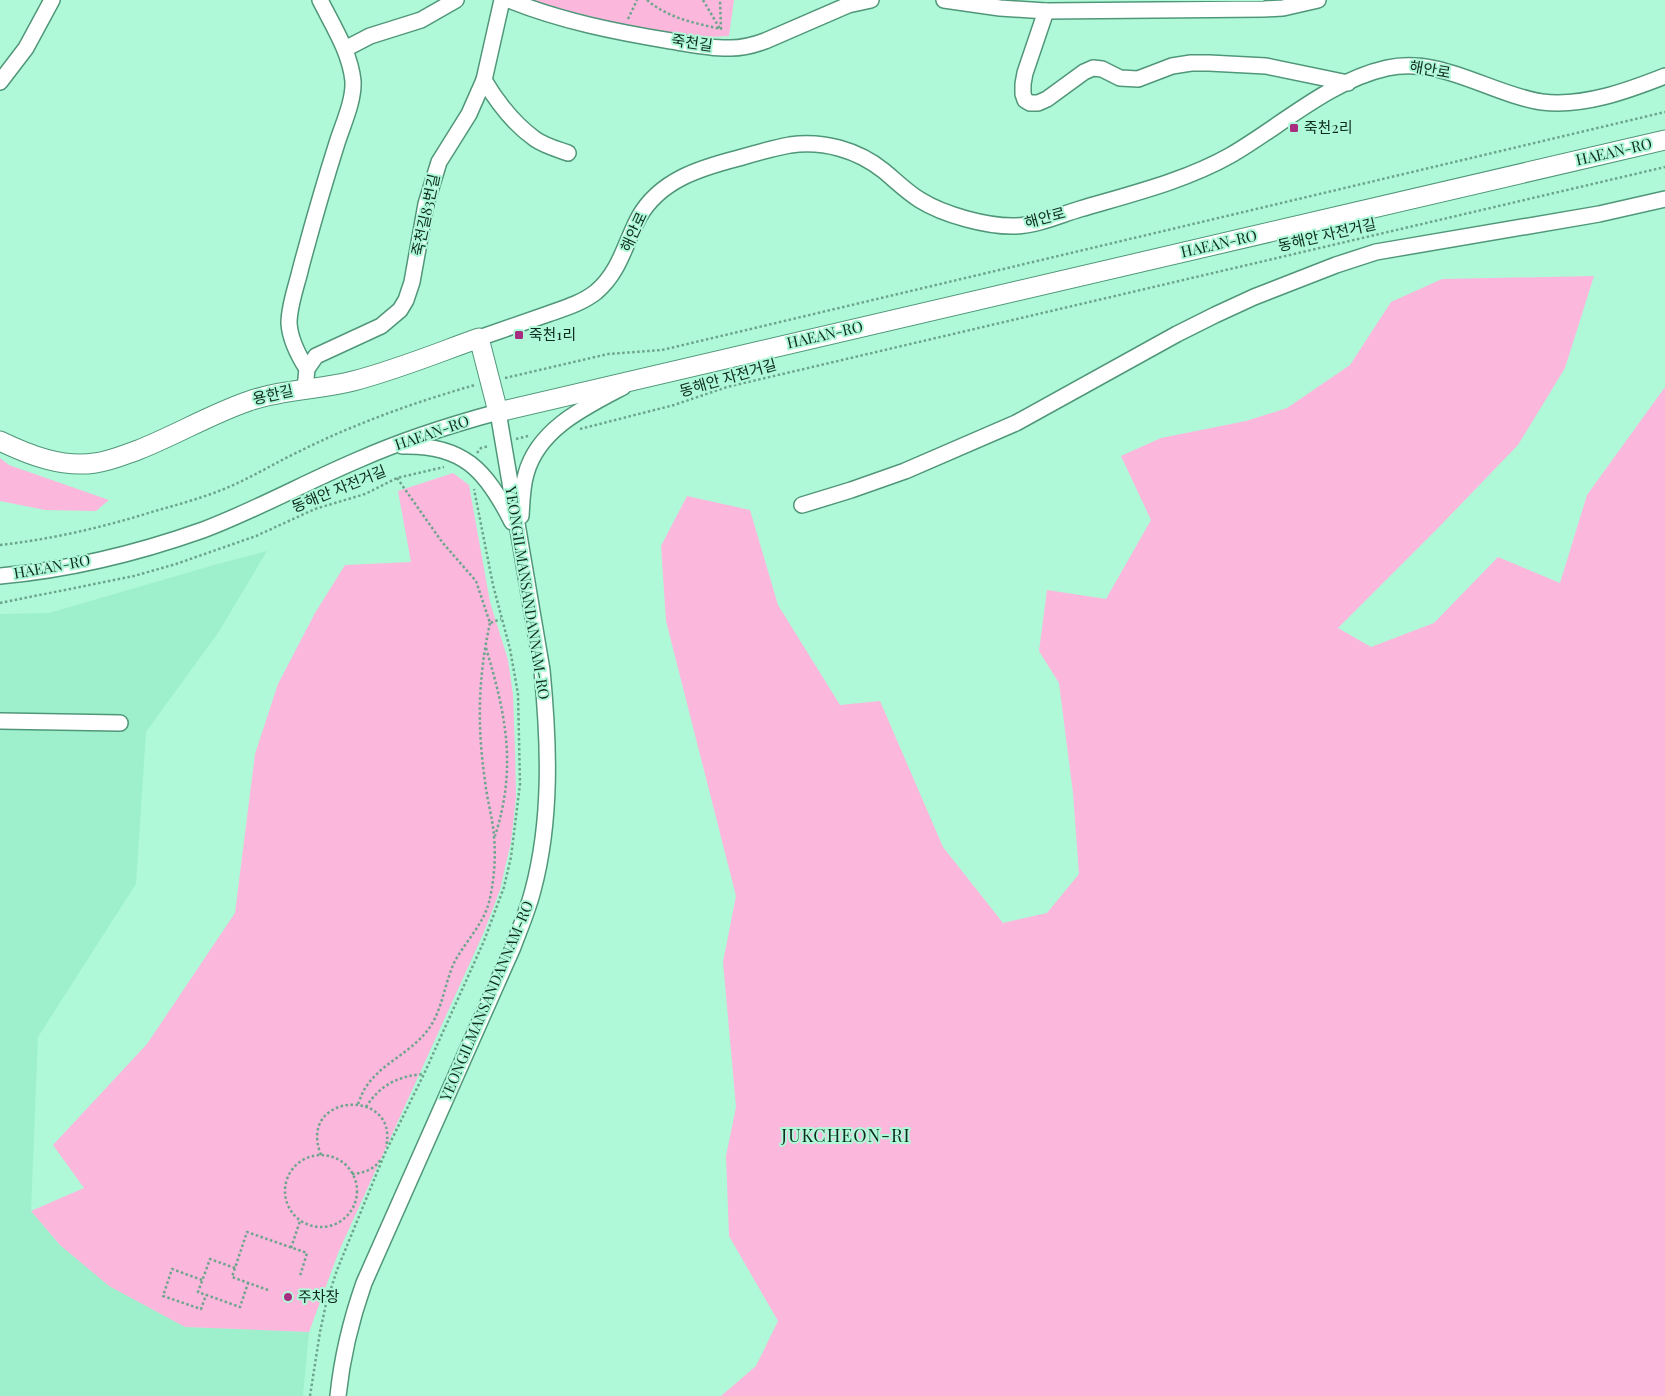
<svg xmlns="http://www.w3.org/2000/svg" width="1665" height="1396" font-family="'Playfair Display','Noto Sans KR',serif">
  <rect width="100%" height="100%" fill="#b0f9d8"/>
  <path fill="#9df0cb" d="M267,551L218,633L146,732L136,884L38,1037L31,1211L60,1245L185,1327L309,1332L303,1396H0V614L49,613L214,565Z"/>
  <g fill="#fcb7dd">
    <path d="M520,0H734L729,36L711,37L670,33L568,15Z"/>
    <path d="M1594,276L1565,368L1518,445L1437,529L1338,628L1371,647L1434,623L1498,557L1560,583L1587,495L1665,387V1396H721L756,1366L778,1321L729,1236L726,1156L736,1107L723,962L736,896L666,621L661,546L687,496L750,510L778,605L840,705L880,701L943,847L1003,923L1047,913L1079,874L1073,793L1059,683L1039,651L1047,590L1106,599L1151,520L1121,456L1161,438L1246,421L1287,408L1350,365L1391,302L1442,279Z"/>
    <path d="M0,458L9,465L109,500L96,511L45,510L0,501Z"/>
    <path d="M453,473L469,485L490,602L508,660L513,694L515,749L516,797L511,842L500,890L484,932L339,1251L309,1332L185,1327L109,1286L60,1245L31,1211L84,1188L53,1145L147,1044L235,913L255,754L278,684L315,613L345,565L411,562L398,491Z"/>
  </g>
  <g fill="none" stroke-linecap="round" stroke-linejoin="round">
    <g stroke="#509779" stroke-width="18">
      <g id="minor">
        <path d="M509,0C561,21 616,32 671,41C690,44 712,49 731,48C743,48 754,45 765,41L848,5L871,0"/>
        <path d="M944,0L1000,8L1046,11L1264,9L1283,8L1318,0"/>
        <path d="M1046,11L1025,73L1023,84V94L1025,100L1030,103H1038L1047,99L1084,72L1093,68L1102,69L1120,78L1138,79L1172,66L1191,63H1209L1266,66L1348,83"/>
        <path d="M345,49L370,36L421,20L456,0"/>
        <path d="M484,80C497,102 514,124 535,139C545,146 557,149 568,153"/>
        <path d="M0,82L26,48L52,0"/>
        <path d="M479,338C502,330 525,322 548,314C565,308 582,303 596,292C620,272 625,243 639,217C660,180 700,168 739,158C756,153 773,148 790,145C823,140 858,150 884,171C896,181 907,192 920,200C944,215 988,227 1016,226C1038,225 1060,215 1080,209C1131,194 1185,181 1231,155C1281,126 1329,81 1387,68C1441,56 1490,94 1542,102C1583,107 1627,91 1665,76"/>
        <path d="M307,369C298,355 290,340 289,323C289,305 297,285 301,267C312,226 324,184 337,143C343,124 354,101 353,81C350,52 333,26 320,0"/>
        <path d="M305,388L307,369L316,356L381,326L400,310L406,300L412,282L426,204L439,162L469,114L484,80L502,0"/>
        <path d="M402,446C463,444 486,470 512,522"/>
        <path d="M802,505L851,490L905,471L1016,423L1177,334L1215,315L1254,297L1336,265L1376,252L1599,214L1665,199"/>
        <path d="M521,516C522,502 522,487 526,474C538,429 585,407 623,387"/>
        <path d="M0,576C68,570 138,553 203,530C256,510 306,482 358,460C403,440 450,425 498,412L542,670C549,743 552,819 533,890C528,910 520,928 513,947L364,1283C351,1320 342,1357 338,1396"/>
        <path d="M0,721L120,723"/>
      </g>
    </g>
    <g stroke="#509779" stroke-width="21">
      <path id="major" d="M0,441C29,455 62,468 95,463C110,461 124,455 138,450C176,435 211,414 249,401C283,389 319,390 353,381C396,370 437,353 479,338L498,412L1665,140"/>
    </g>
    <g stroke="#6da58c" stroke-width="2.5" stroke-dasharray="2.5 2.5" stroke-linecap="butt">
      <path d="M647,0C668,18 694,23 721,29L720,0"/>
      <path d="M703,0L720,29"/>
      <path d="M628,19L637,0"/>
      <path d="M505,378L608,354L662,350L1665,112"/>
      <path d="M580,429L674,405L727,387L1665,167"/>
      <path d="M516,439L528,436"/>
      <path d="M477,453L481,448L489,446"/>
      <path d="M397,478L442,542L476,581L490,623L501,619"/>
      <path d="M0,545C53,539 104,527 155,511C180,504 206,497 231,486C254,476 275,463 298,452C354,424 415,402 475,385"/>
      <path d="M0,603L134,576L176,564L256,536L315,509L365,494L397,478L444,467"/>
      <path d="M486,648C506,715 517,767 495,836"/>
      <path d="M358,1104C361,1097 363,1090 368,1084C383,1063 411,1052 427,1031C443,1011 444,983 455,961C466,941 484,923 489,902C494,882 496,858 494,837C493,819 487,800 485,781C477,725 478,678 490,623"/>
      <path d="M366,1107C380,1085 398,1076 424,1074"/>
      <circle cx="321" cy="1191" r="36"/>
      <path d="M321,1155C296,1092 400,1087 386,1147"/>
      <path d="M352,1174C364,1173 375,1169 381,1159"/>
      <path d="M291,1248L300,1221"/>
      <path d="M235,1268L210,1259L198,1292L240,1307L248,1283"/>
      <path d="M202,1280L172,1269L163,1296L201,1309L206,1295"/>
      <path d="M268,1290L232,1277L247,1232L307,1253L300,1276"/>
      <path d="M310,1396L320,1332L326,1304L337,1270L385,1153L424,1074L484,941L504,887L511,857L520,784L518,694L510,649L493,585L474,489"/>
    </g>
    <use href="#minor" stroke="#fff" stroke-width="15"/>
    <use href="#major" stroke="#fff" stroke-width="19"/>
  </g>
  <g fill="#a82c7f" stroke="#b0f9d8" stroke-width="2">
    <rect x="1289" y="123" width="10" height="10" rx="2.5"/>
    <rect x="514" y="330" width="10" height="10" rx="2.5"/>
    <circle cx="288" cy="1297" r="5"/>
  </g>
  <g text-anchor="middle" stroke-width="4" stroke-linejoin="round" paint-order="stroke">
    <g font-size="15" fill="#0d2b1f" stroke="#b0f9d8">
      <text transform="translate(692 43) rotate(8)" y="5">죽천길</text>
      <text transform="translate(1430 70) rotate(10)" y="5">해안로</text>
      <text transform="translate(1614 152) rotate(-13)" y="5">HAEAN-RO</text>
      <text transform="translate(426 215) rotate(-78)" y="5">죽천길83번길</text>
      <text transform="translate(1045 218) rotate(-15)" y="5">해안로</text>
      <text transform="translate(634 232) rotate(-65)" y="5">해안로</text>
      <text transform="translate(1327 235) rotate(-13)" y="5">동해안 자전거길</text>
      <text transform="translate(1219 244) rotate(-13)" y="5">HAEAN-RO</text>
      <text transform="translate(825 335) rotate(-13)" y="5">HAEAN-RO</text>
      <text transform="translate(728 378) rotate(-16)" y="5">동해안 자전거길</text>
      <text transform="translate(273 395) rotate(-13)" y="5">용한길</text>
      <text transform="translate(432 433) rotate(-19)" y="5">HAEAN-RO</text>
      <text transform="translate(339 489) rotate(-22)" y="5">동해안 자전거길</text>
      <text transform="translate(52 567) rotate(-10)" y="5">HAEAN-RO</text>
      <text transform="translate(527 593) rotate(81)" y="5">YEONGILMANSANDANNAM-RO</text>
      <text transform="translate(487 1001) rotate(-67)" y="5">YEONGILMANSANDANNAM-RO</text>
    </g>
    <g font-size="15" fill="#0d2b1f" stroke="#b0f9d8" text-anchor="start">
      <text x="1304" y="133">죽천2리</text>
      <text x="529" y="340">죽천1리</text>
      <text x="298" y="1302">주차장</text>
    </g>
    <g font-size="18" letter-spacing="1" fill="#0d2b1f" stroke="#b0f9d8">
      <text x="846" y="1142">JUKCHEON-RI</text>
    </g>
  </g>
</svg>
